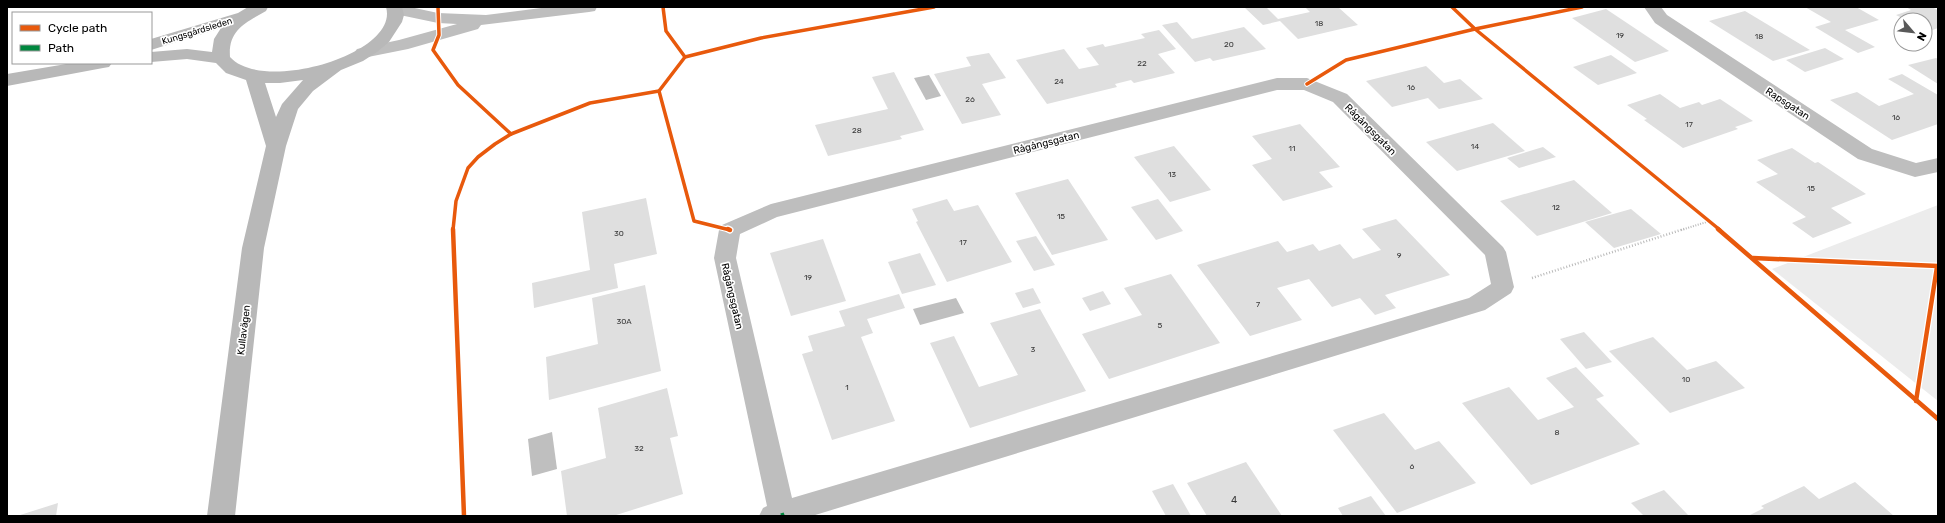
<svg xmlns="http://www.w3.org/2000/svg" width="1945" height="523" font-family="Rubik,sans-serif">
  <rect width="100%" height="100%" fill="#fff"/>
  <path fill="#ececec" d="M1938,205V401L1772,269Z"/>
  <g fill="#bfbfbf">
    <path d="M929,75L941,96L926,100L914,78Z"/>
    <path d="M956,298L964,313L920,325L913,309Z"/>
    <path d="M552,432L557,469L532,476L528,439Z"/>
  </g>
  <g fill="#dfdfdf">
    <path d="M1244,7H1266L1278,19L1310,12L1305,7H1338L1358,25L1298,39L1280,21L1263,25Z"/>
    <path d="M1805,7H1856L1879,20L1845,30L1875,47L1858,53L1815,27L1831,22Z"/>
    <path d="M1906,7H1932L1938,10V28L1927,32L1925,31V20H1906L1896,15L1911,10Z"/>
    <path d="M1606,9L1669,51L1635,62L1572,18Z"/>
    <path d="M1745,11L1810,50L1773,61L1709,21Z"/>
    <path d="M1177,22L1192,39L1244,27L1266,49L1213,61L1210,58L1195,62L1162,25Z"/>
    <path d="M1159,30L1176,49L1158,54L1175,73L1134,83L1131,80L1115,84L1117,87L1047,104L1016,60L1064,49L1079,69L1099,65L1086,48L1103,44L1105,47L1145,38L1141,34Z"/>
    <path d="M1825,48L1844,59L1805,72L1786,60Z"/>
    <path d="M989,53L1006,78L982,84L1001,115L962,124L934,74L971,66L966,57Z"/>
    <path d="M1611,55L1637,73L1598,85L1573,67Z"/>
    <path d="M1936,58L1938,59V84L1908,65Z"/>
    <path d="M1426,66L1444,83L1460,79L1483,99L1439,109L1428,98L1392,107L1366,81Z"/>
    <path d="M894,72L924,130L900,136L902,139L828,156L815,125L888,109L872,77Z"/>
    <path d="M1902,74L1938,95V124L1892,140L1830,100L1857,92L1879,106L1914,94L1888,79Z"/>
    <path d="M1660,94L1680,108L1699,102L1702,105L1720,99L1753,121L1735,127L1738,129L1683,148L1644,120L1647,119L1627,105Z"/>
    <path d="M1493,123L1525,151L1457,171L1426,142Z"/>
    <path d="M1300,124L1340,167L1319,172L1333,187L1283,201L1252,165L1272,159L1252,136Z"/>
    <path d="M1174,146L1211,190L1170,202L1134,157Z"/>
    <path d="M1543,147L1556,157L1519,168L1507,158Z"/>
    <path d="M1792,148L1815,163L1818,162L1866,194L1831,208L1852,223L1813,238L1792,223L1806,217L1756,182L1778,174L1757,160Z"/>
    <path d="M1068,179L1108,240L1052,255L1015,193Z"/>
    <path d="M1574,180L1612,213L1537,236L1500,201Z"/>
    <path d="M646,198L657,254L614,264L618,288L534,308L532,283L590,270L582,212Z"/>
    <path d="M947,199L954,211L978,205L1012,262L947,282L916,222L918,221L912,209Z"/>
    <path d="M1158,199L1183,231L1156,240L1131,207Z"/>
    <path d="M1631,209L1661,234L1614,248L1585,222Z"/>
    <path d="M1396,219L1450,275L1385,295L1396,308L1375,315L1360,298L1332,307L1309,279L1277,288L1302,320L1250,336L1197,265L1278,241L1287,252L1313,244L1319,251L1340,244L1353,259L1381,250L1362,229Z"/>
    <path d="M1036,236L1055,265L1034,271L1016,241Z"/>
    <path d="M823,239L846,301L791,316L770,253Z"/>
    <path d="M920,253L936,285L902,294L888,262Z"/>
    <path d="M1171,274L1220,343L1109,379L1082,334L1142,315L1124,288Z"/>
    <path d="M645,285L661,371L549,400L546,357L598,344L592,298Z"/>
    <path d="M1033,288L1041,303L1023,308L1015,293Z"/>
    <path d="M1103,291L1111,304L1090,311L1082,298Z"/>
    <path d="M899,294L905,308L867,319L873,333L861,337L895,421L832,440L802,354L813,351L808,336L845,326L839,311Z"/>
    <path d="M1040,309L1086,391L970,428L930,343L954,336L979,387L1018,375L990,323Z"/>
    <path d="M1584,332L1612,362L1586,369L1560,339Z"/>
    <path d="M1653,337L1687,370L1716,361L1745,388L1670,413L1609,351Z"/>
    <path d="M1576,367L1604,396L1596,399L1640,444L1531,485L1462,403L1509,387L1538,420L1574,407L1546,378Z"/>
    <path d="M667,388L678,436L670,438L683,494L613,516H567L561,471L606,458L598,408Z"/>
    <path d="M1384,413L1415,450L1439,441L1476,483L1397,513L1333,430Z"/>
    <path d="M1246,462L1282,516H1207L1187,483Z"/>
    <path d="M1855,482L1894,516H1748L1764,508L1761,506L1804,486L1819,499Z"/>
    <path d="M1173,484L1191,516H1166L1152,491Z"/>
    <path d="M1664,490L1689,516H1644L1631,503Z"/>
    <path d="M1371,496L1386,516H1343L1338,508Z"/>
    <path d="M58,503L56,516H17Z"/>
  </g>
  <g fill="none" stroke-linecap="round" stroke-linejoin="round">
    <path stroke="#b9b9b9" stroke-width="2" stroke-dasharray="1 1.5" stroke-linecap="butt" d="M1681,230L1710,221"/>
    <path stroke="#b9b9b9" stroke-width="2.5" stroke-dasharray="1 2" stroke-linecap="butt" d="M1532,278L1684,229"/>
    <g fill="#bebebe" fill-rule="evenodd">
      <path d="M388,7H410L438,13L486,15L549,7H597L595,11L589,12L481,25L478,29L408,49L363,58L357,57L354,53L357,49L399,40L457,24L438,23L395,14L389,13L387,9Z"/>
      <path d="M1644,7H1661L1667,15L1872,149L1916,163L1938,158V172L1915,177L1858,159L1655,23Z"/>
      <path d="M1277,78H1307L1347,94L1503,247L1506,252L1514,287L1511,293L1485,310L812,516H759L763,508L767,506L714,258L719,230L722,225L771,204ZM1277,90H1304L1333,102L1485,255L1491,284L1469,298L792,498L736,258L740,234L777,217Z"/>
    </g>
    <g fill="#b8b8b8" fill-rule="evenodd">
      <path d="M248,7H268L266,11C245,23 228,30 230,57C263,94 400,54 386,7H402L404,15L402,22L389,42L377,52L363,61L341,70L313,91L298,109L286,146L264,248L235,516H207L242,248L266,146L246,80L226,73L216,63L187,59L151,62V52L187,49L212,52L214,39L221,28L151,50V39L238,13ZM303,80L282,104L276,117L265,83H280Z"/>
      <path d="M72,63H112L109,67L103,68L7,86V74Z"/>
    </g>
    <path stroke="#00873e" stroke-width="3.5" stroke-dasharray="6 3.5" stroke-linecap="butt" d="M782,513L783,516"/>
    <g stroke="#fff" stroke-width="5.5">
      <g id="cycleway-far1">
        <path d="M438,7L439,35L433,50L458,85L511,134"/>
        <path d="M663,7L666,31L685,57"/>
        <path d="M1452,7L1475,29L1720,230"/>
        <path d="M1307,84L1346,60L1475,29L1582,7"/>
        <path d="M659,91L694,221L730,230"/>
        <path d="M453,230L456,201L468,168L478,157L495,144L511,134L590,103L659,91L685,57L761,38L934,7"/>
      </g>
    </g>
    <g stroke="#fff" stroke-width="7">
      <g id="cycleway">
        <path d="M453,229L464,516"/>
        <path d="M728,229L730,230"/>
        <path d="M1718,229L1938,419"/>
        <path d="M1753,258L1938,266"/>
        <path d="M1916,401L1937,267"/>
      </g>
    </g>
    <use href="#cycleway-far1" stroke="#e8590c" stroke-width="3.5"/>
    <use href="#cycleway" stroke="#e8590c" stroke-width="4.5"/>
  </g>
  <g text-anchor="middle" stroke-width="3.5" stroke-linejoin="round" paint-order="stroke">
    <g font-size="8" fill="#383838">
      <text x="1319" y="26">18</text>
      <text x="1620" y="38">19</text>
      <text x="1759" y="39">18</text>
      <text x="1229" y="47">20</text>
      <text x="1142" y="66">22</text>
      <text x="1059" y="84">24</text>
      <text x="1411" y="90">16</text>
      <text x="970" y="102">26</text>
      <text x="1896" y="120">16</text>
      <text x="1689" y="127">17</text>
      <text x="857" y="133">28</text>
      <text x="1475" y="149">14</text>
      <text x="1292" y="151">11</text>
      <text x="1172" y="177">13</text>
      <text x="1811" y="191">15</text>
      <text x="1556" y="210">12</text>
      <text x="1061" y="219">15</text>
      <text x="619" y="236">30</text>
      <text x="963" y="245">17</text>
      <text x="1399" y="258">9</text>
      <text x="808" y="280">19</text>
      <text x="1258" y="307">7</text>
      <text x="624" y="324">30A</text>
      <text x="1160" y="328">5</text>
      <text x="1033" y="352">3</text>
      <text x="1686" y="382">10</text>
      <text x="847" y="390">1</text>
      <text x="1557" y="435">8</text>
      <text x="639" y="451">32</text>
      <text x="1412" y="469">6</text>
    </g>
    <g font-size="9" fill="#000" stroke="#fff">
      <text transform="translate(197 31) rotate(-17)" y="3">Kungsgårdsleden</text>
    </g>
    <g font-size="10" fill="#000" stroke="#fff">
      <text transform="translate(1788 103) rotate(33)" y="4">Rapsgatan</text>
      <text transform="translate(1371 129) rotate(45)" y="4">Rågångsgatan</text>
      <text transform="translate(1046 142) rotate(-14)" y="4">Rågångsgatan</text>
      <text transform="translate(733 296) rotate(77)" y="4">Rågångsgatan</text>
      <text transform="translate(243 330) rotate(-83)" y="4">Kullavägen</text>
    </g>
    <g font-size="10" fill="#383838">
      <text x="1234" y="503">4</text>
    </g>
  </g>
  <rect width="1945" height="523" fill="none" stroke="#000000" stroke-width="16"/>
  <rect x="12" y="12" width="140" height="52" fill="#ffffff" stroke="#999999"/>
  <rect x="20" y="25" width="20" height="6" fill="#e8590c" stroke="#999999"/>
  <text x="48" y="32" font-size="12" fill="#000000">Cycle path</text>
  <rect x="20" y="45" width="20" height="6" fill="#00873e" stroke="#999999"/>
  <text x="48" y="52" font-size="12" fill="#000000">Path</text>
  <g transform="translate(1913 32) rotate(118)"><circle r="19" fill="#ffffff" stroke="#999999"/>
  <path d="M0-3L7 15L0 10L-7 15Z" fill="#595959"/>
  <text y="-6" font-size="11" font-weight="bold" text-anchor="middle" fill="#000000">N</text>
  </g>
</svg>
